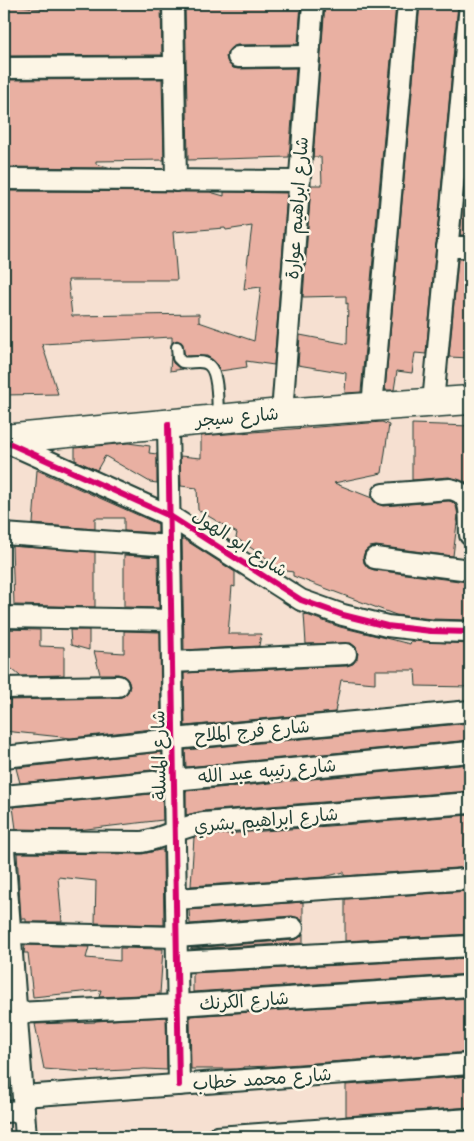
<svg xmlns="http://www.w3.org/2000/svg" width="474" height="1141" font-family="'Shantell Sans','Playpen Sans Arabic',sans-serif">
  <rect width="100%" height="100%" fill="#f6e0d1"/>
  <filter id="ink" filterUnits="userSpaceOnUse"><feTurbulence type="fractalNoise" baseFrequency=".02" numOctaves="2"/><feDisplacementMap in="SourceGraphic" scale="10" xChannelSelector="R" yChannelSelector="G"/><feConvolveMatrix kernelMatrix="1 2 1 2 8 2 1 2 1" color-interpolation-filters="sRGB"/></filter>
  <g filter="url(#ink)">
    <g fill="#e9b0a2" stroke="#1f3d34" fill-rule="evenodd">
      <path d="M4,4L45,9V4L161,5L162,55L4,56Z"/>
      <path d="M185,4H301L298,44L237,45L232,47L228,51L226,57L228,63L233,68L238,69L296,68L289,157L188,160Z"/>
      <path d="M325,4H396L361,392L345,393L346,373L298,365L300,335L347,344L348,303L346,304V296L303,297L311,185H322L321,157H313Z"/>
      <path d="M420,4H458L426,354L415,353L412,373L397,371L394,390H385Z"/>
      <path d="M162,79L164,160L96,161V164L112,168L4,167V80Z"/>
      <path d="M470,130V235H460Z"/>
      <path d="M4,191L210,192L224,196V192L287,193L274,365L246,361L247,367L220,371L215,362L207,356H185L182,343L177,340L172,343V337L42,344L58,394L4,395ZM252,226L244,289L261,287L254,341L199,322V314L72,316L68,280H177L173,232L225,228L226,230Z"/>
      <path d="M458,259H470V358L449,357Z"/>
      <path d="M171,355L173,363L178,367L183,369L170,371Z"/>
      <path d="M382,422L389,425L382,473L334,483L372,498L377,504L383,506L449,501L452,502L456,506L458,515L453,556L376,546L370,547L365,551L363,557L364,563L368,568L374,570L467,582L468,620L432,619L396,615L293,576V572L275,569L274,563L236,538L237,533L198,510L197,488L181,486L180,456L201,458V436Z"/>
      <path d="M412,424L470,426V481L464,482L449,477L412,480Z"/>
      <path d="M128,443L150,446L149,453L157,454V483L150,482L105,456L97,470L75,460V448Z"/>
      <path d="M37,470L158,524V533L124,531V518H95V529L33,524Z"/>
      <path d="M182,538L235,572V587L232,586L228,634H261L259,646L184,650Z"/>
      <path d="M12,546L95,552V607L14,605Z"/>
      <path d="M124,555L158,557L159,608L124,607Z"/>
      <path d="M304,614L340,627L410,644L411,641L470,644V687L416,686L415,670H375V683L341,680L335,712L185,726L184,673L347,666L353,664L357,659L358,653L356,647L351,643L306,644Z"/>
      <path d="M4,629L40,630V646L64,647V675L20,676L5,663Z"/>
      <path d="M70,630H89V650L71,645Z"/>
      <path d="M124,631L160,632L161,728L71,738L4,731V700L118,698L124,696L128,692L130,686L128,680L124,676L118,674H100L94,651L124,653Z"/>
      <path d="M470,723V740L186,767L185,750Z"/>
      <path d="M162,752V769L20,783L16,768Z"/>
      <path d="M470,764V791L203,811L186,815V791Z"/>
      <path d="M162,793L163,820L78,830L16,829L13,807Z"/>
      <path d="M470,815V867L344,876V872L324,877L191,886L194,837L199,836Z"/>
      <path d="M160,850H163L164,925L95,923L96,881L58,877L62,922H26V919H21L17,853L142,854Z"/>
      <path d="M470,891V934L345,941V899Z"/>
      <path d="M303,902V921L299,918L292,916L190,924L189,910Z"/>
      <path d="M303,934V943L191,949V948L294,940L299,938Z"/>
      <path d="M25,945L89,947L86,958L120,961V948L163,949L160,994L99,997L101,990L33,997L28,953H24Z"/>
      <path d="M470,958V974L193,992V973Z"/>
      <path d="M470,998V1052L272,1066L243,1067V1068L236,1069H191L190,1016Z"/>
      <path d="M166,1017L167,1070L145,1069L85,1072L44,1069L35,1024L95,1022V1021Z"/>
      <path d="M470,1076V1107L346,1116V1085Z"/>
      <path d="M470,1131V1137H381Z"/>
    </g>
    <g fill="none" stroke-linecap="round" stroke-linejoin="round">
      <g stroke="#1f3d34" stroke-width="14">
        <path id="lane" d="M177,347L178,358L182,362C189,364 198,360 205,363C220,367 217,405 218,418"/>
      </g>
      <g stroke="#1f3d34" stroke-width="24">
        <g id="street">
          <path d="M173,4L176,181"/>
          <path d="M238,57L309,56"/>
          <path d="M4,68L174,67"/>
          <path d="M4,179L299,181"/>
          <path d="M447,247H470"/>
          <path d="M433,403L470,4"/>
          <path d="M372,407L408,4"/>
          <path d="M282,413L313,4"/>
          <path d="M168,424L179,1085"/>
          <path d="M4,441L170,516L301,600L343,615L387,626L431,631L470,632"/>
          <path d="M383,494L450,489C474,493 469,516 470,535"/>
          <path d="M4,534L170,546"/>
          <path d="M375,558L470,570"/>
          <path d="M4,617L172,620"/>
          <path d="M172,662L346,654"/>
          <path d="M4,688L118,686"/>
          <path d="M4,757L174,739L470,711"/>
          <path d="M4,796L470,752"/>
          <path d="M4,841L142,842C164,838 182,826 204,823L470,803"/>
          <path d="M4,849L26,1137"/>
          <path d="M176,899L470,879"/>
          <path d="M10,933L177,937L293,928"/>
          <path d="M177,962L470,946"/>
          <path d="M17,1013L178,1005L470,986"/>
          <path d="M23,1096L470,1064"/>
          <path d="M4,1112L24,1111"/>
          <path d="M217,1137L470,1119"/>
        </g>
      </g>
      <g stroke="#1f3d34" stroke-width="31">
        <path id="secondary" d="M4,439L282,413L470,400"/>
      </g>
      <use href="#lane" stroke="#fcf5e5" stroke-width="10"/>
      <use href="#street" stroke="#fcf5e5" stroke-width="20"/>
      <use href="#secondary" stroke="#fcf5e5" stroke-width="28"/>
      <g stroke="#fcf5e5" stroke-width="9">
        <g id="cycleway">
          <path d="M168,424L179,1085"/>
          <path d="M4,441L170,516L301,600L343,615L387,626L431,631L470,632"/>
        </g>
      </g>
      <use href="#cycleway" stroke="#d6006c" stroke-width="6"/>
    </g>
  </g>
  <g text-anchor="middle" stroke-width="5" stroke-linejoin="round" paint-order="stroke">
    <g font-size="18" fill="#1f3d34" stroke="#fcf5e5">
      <text transform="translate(297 208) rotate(-86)" y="6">شارع ابراهيم عوارة</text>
      <text transform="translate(237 417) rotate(-5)" y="6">شارع سيجر</text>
      <text transform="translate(240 543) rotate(33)" y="6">شارع ابو الهول</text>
      <text transform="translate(252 731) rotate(-5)" y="6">شارع فرج الملاح</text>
      <text transform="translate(159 755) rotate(-91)" y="6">شارع المسلة</text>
      <text transform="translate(267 771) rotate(-5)" y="6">شارع رتيبه عبد الله</text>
      <text transform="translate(266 820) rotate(-5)" y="6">شارع ابراهيم بشري</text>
      <text transform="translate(244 1001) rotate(-4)" y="6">شارع الكرنك</text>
      <text transform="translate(262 1079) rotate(-4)" y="6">شارع محمد خطاب</text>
    </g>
  </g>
  <rect width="474" height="1141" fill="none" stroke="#fcf5e5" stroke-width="20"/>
  <rect x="10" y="10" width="454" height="1121" fill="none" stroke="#1f3d34" stroke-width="2" filter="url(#ink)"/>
</svg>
